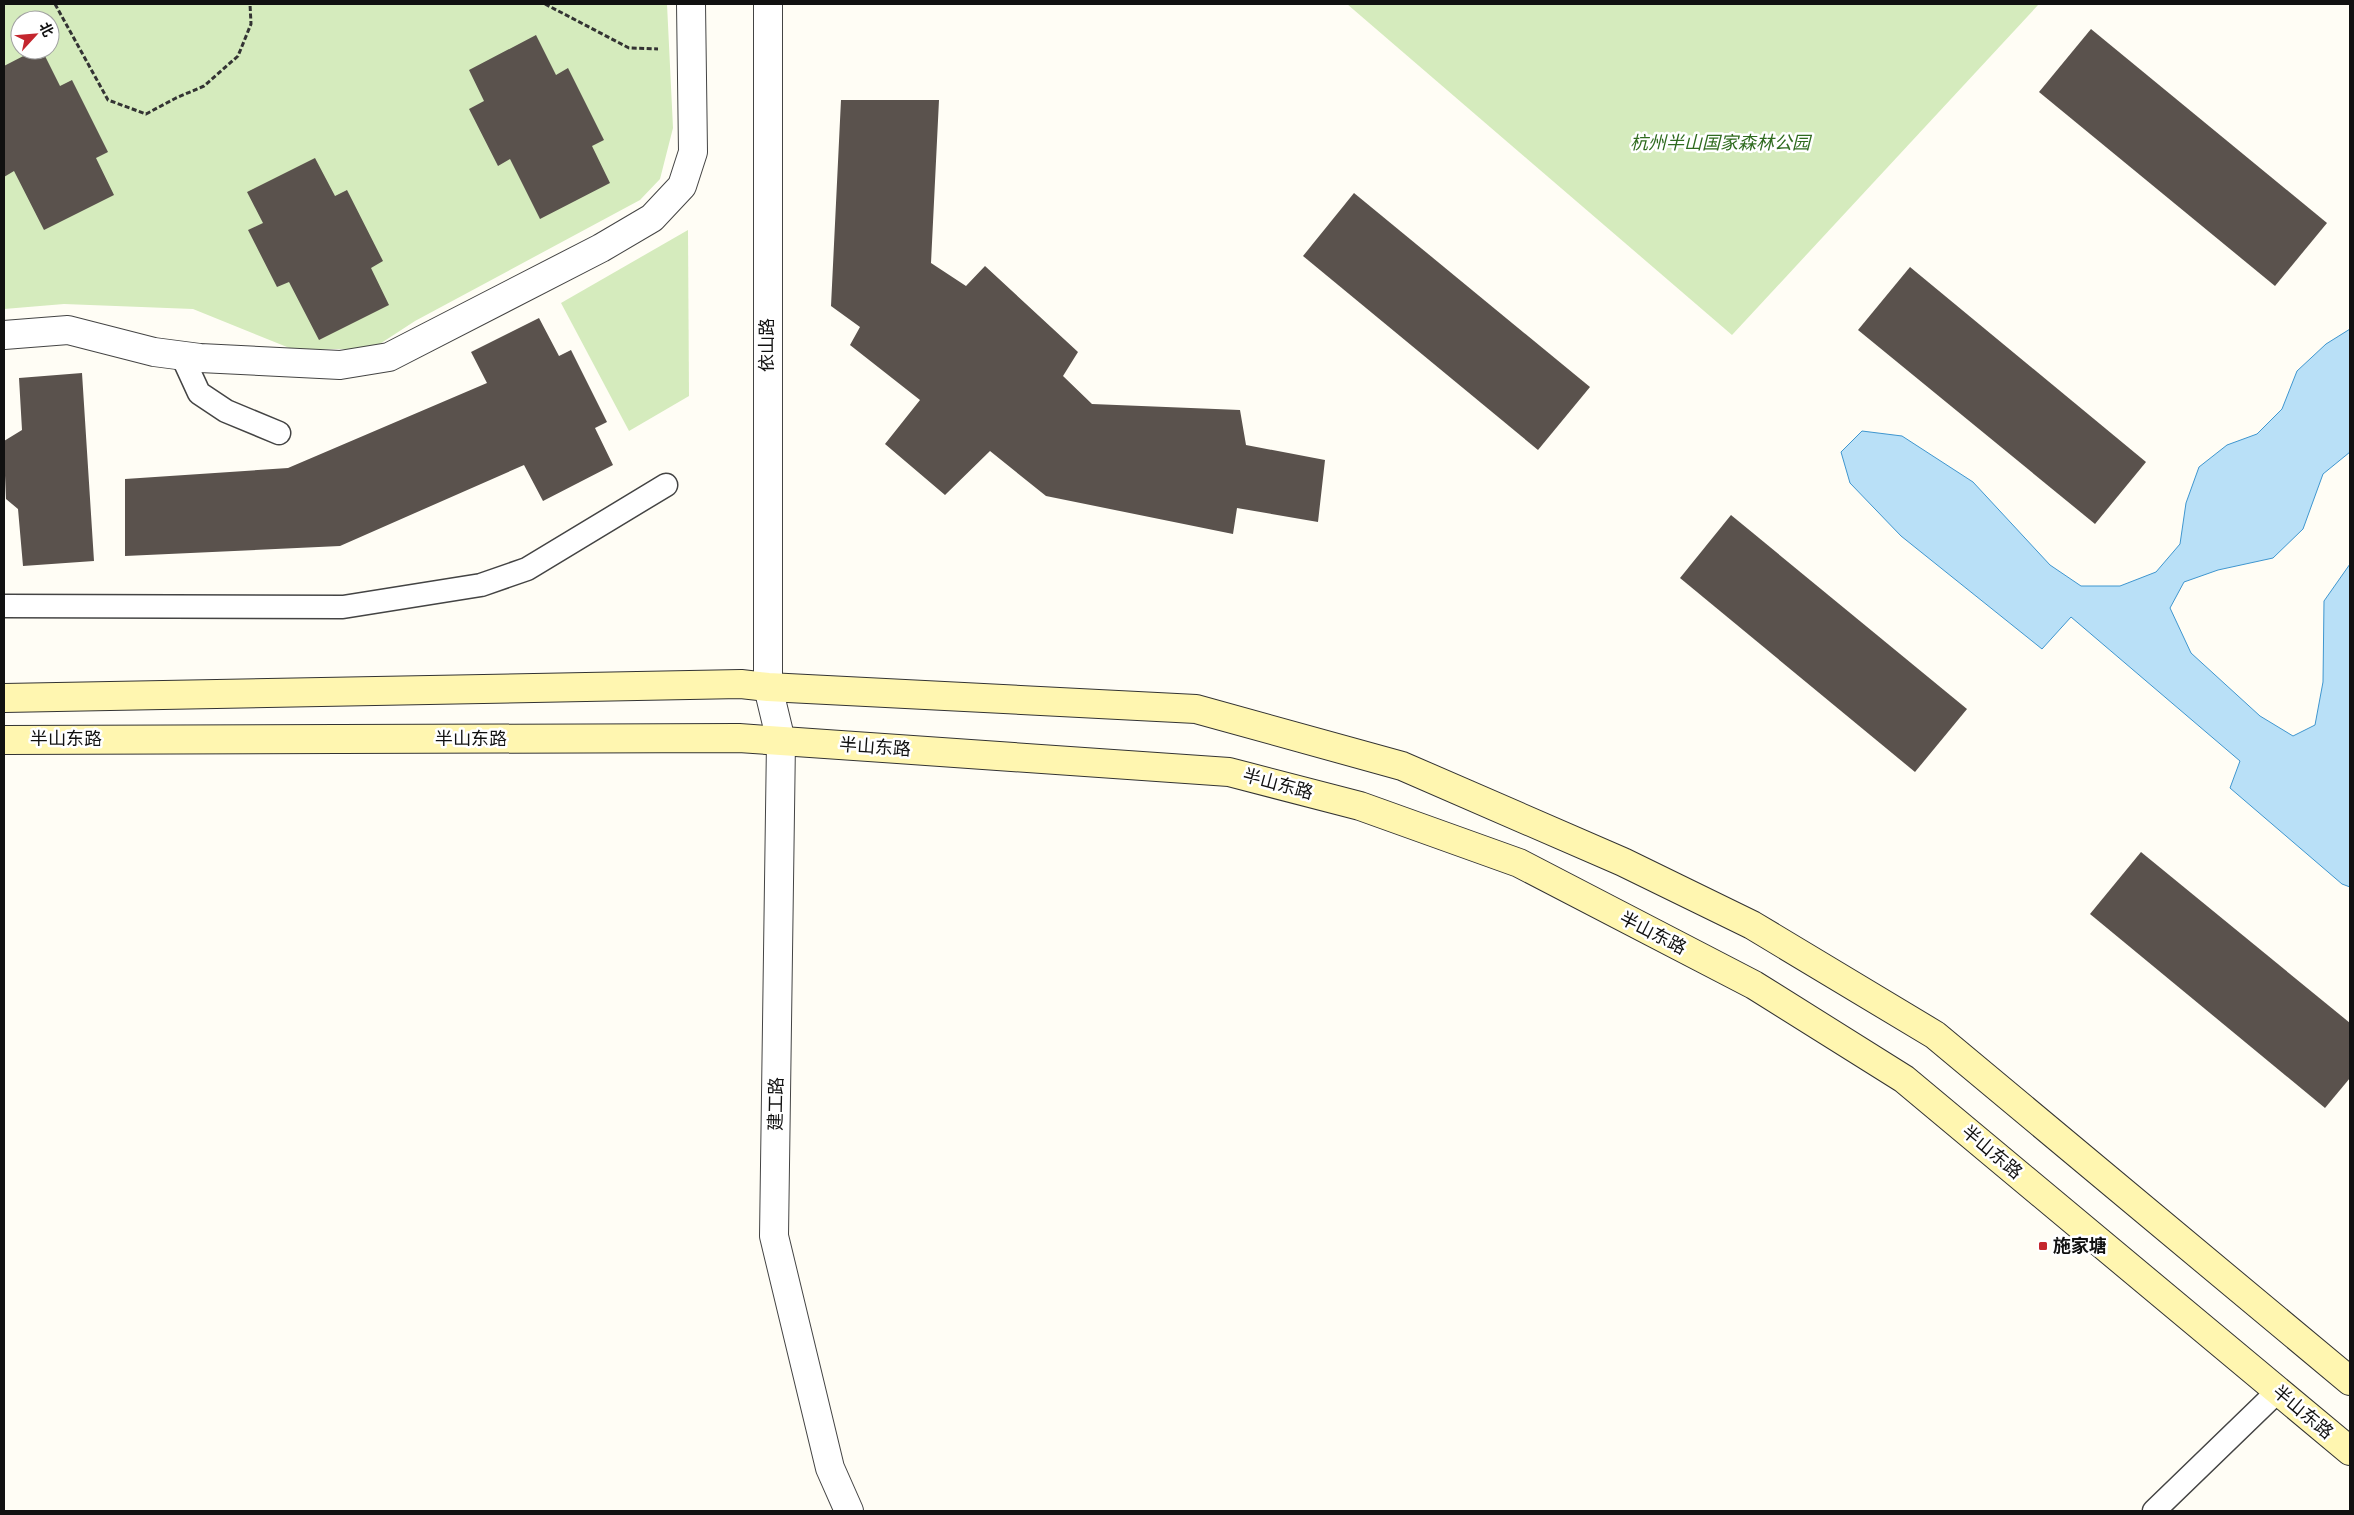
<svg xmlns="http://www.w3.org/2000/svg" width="2354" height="1515" font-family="'Crimson Pro','Noto Sans SC',serif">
  <rect width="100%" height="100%" fill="#fffdf5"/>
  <g fill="#d5ebbd" fill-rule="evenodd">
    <path d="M4,4H667L673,128L660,179L640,200L415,321L372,349H292L193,309L64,304L4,309ZM20,20H50V50H20Z"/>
    <path d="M1347,4H2039L1732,335Z"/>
    <path d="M688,230L689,396L629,431L561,303Z"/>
  </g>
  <path fill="#b9e0f7" stroke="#3f96cf" d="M2350,329V452L2323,474L2303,529L2273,558L2218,570L2184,582L2170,608L2191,653L2260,716L2293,736L2315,725L2323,682L2324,601L2350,564V887L2342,884L2230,788L2240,761L2071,617L2042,649L1901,536L1850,483L1841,452L1862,431L1902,436L1973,482L2050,565L2081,586H2120L2156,572L2180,544L2186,503L2199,467L2227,445L2257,434L2282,409L2297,371L2326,344Z"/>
  <g fill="#5a524d">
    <path d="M2091,29L2327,223L2275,286L2039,92Z"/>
    <path d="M536,35L556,75L568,68L604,140L592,146L610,183L540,219L510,159L498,166L469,109L484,101L469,70Z"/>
    <path d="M35,50H42L60,86L72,80L108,152L96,158L114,195L44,230L14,171L4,177V66Z"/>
    <path d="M841,100H939L931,263L966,286L985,266L1078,352L1063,376L1092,404L1240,410L1246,445L1325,460L1318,522L1237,508L1233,534L1046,496L990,451L945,495L885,444L920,400L850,345L860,327L831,306Z"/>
    <path d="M315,158L335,196L347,190L383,261L371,268L389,305L319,340L289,282L277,287L248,230L263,223L247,192Z"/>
    <path d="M1354,193L1590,387L1538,450L1303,256Z"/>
    <path d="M1910,267L2146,462L2095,524L1858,330Z"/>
    <path d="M539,318L559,356L571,350L607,422L595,428L613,465L543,501L524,465L340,546L125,556V479L288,468L487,383L471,352Z"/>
    <path d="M82,373L94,561L23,566L18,509L6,499L4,452V441L22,430L19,378Z"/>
    <path d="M1731,515L1967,709L1915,772L1680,578Z"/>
    <path d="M2141,852L2350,1023V1078L2325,1108L2090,914Z"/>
  </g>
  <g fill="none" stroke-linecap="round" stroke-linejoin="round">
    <g stroke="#444" stroke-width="25">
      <g id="service">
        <path d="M182,356L199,393L226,411L279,433"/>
        <path d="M4,606L343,607L481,585L527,569L666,485"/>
        <path d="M2154,1511L2278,1391"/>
      </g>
    </g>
    <g stroke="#444" stroke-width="30">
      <g id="minor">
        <path d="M4,335L68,330L154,352L200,358L340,365L389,357L601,248L652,218L682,186L693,152L691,4"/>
        <path d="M768,687V4"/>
      </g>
    </g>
    <g stroke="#444" stroke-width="30">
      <path id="tertiary" d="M768,687L781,741L774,1236L830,1468L849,1511"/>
    </g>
    <g stroke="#333" stroke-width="30">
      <g id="secondary">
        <path d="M4,698L741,684L768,687L1196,709L1402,766L1623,862L1752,925L1935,1035L2350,1381"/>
        <path d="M4,740L739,738L1229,772L1360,806L1519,863L1754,985L1904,1079L2350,1451"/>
      </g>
    </g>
    <g stroke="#333" stroke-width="3" stroke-dasharray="5 2.5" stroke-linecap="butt">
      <path d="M55,4L108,100L146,114L176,98L204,86L238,56L251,24L250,4"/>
      <path d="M545,4L629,48L658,49"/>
    </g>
    <use href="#service" stroke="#fff" stroke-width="22"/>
    <use href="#minor" stroke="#fff" stroke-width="28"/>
    <use href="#tertiary" stroke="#fff" stroke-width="28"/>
    <use href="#secondary" stroke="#fff6b0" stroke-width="28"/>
  </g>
  <rect fill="#c4262e" stroke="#fff" stroke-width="2" x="2038" y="1241" width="10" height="10" rx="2.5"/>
  <g text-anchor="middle" stroke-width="5" stroke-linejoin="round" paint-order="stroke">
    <g font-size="18" font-style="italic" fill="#2f6b1f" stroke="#fff">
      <text x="1720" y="149">杭州半山国家森林公园</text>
    </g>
    <g font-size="18" fill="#111" stroke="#fff">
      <text transform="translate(767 345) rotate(-90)" y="6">依山路</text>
      <text x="66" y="745">半山东路</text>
      <text x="471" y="745">半山东路</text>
      <text transform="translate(875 747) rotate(4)" y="6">半山东路</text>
      <text transform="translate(1278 784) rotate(15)" y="6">半山东路</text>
      <text transform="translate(1653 933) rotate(27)" y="6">半山东路</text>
      <text transform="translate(776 1104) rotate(-89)" y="6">建工路</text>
      <text transform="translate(1992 1152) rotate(40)" y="6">半山东路</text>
      <text transform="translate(2303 1412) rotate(40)" y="6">半山东路</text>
    </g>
    <g font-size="18" font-weight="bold" fill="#111" stroke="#fff" text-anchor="start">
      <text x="2053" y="1252">施家塘</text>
    </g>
  </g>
  <rect width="2354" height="1515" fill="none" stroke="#111111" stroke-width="10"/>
  <g transform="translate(35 35) rotate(64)"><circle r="24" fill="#ffffff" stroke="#a0a0a0"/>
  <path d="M0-4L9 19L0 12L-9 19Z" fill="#c4262e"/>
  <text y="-8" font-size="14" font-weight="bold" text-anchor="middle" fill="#111111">北</text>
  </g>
</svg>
